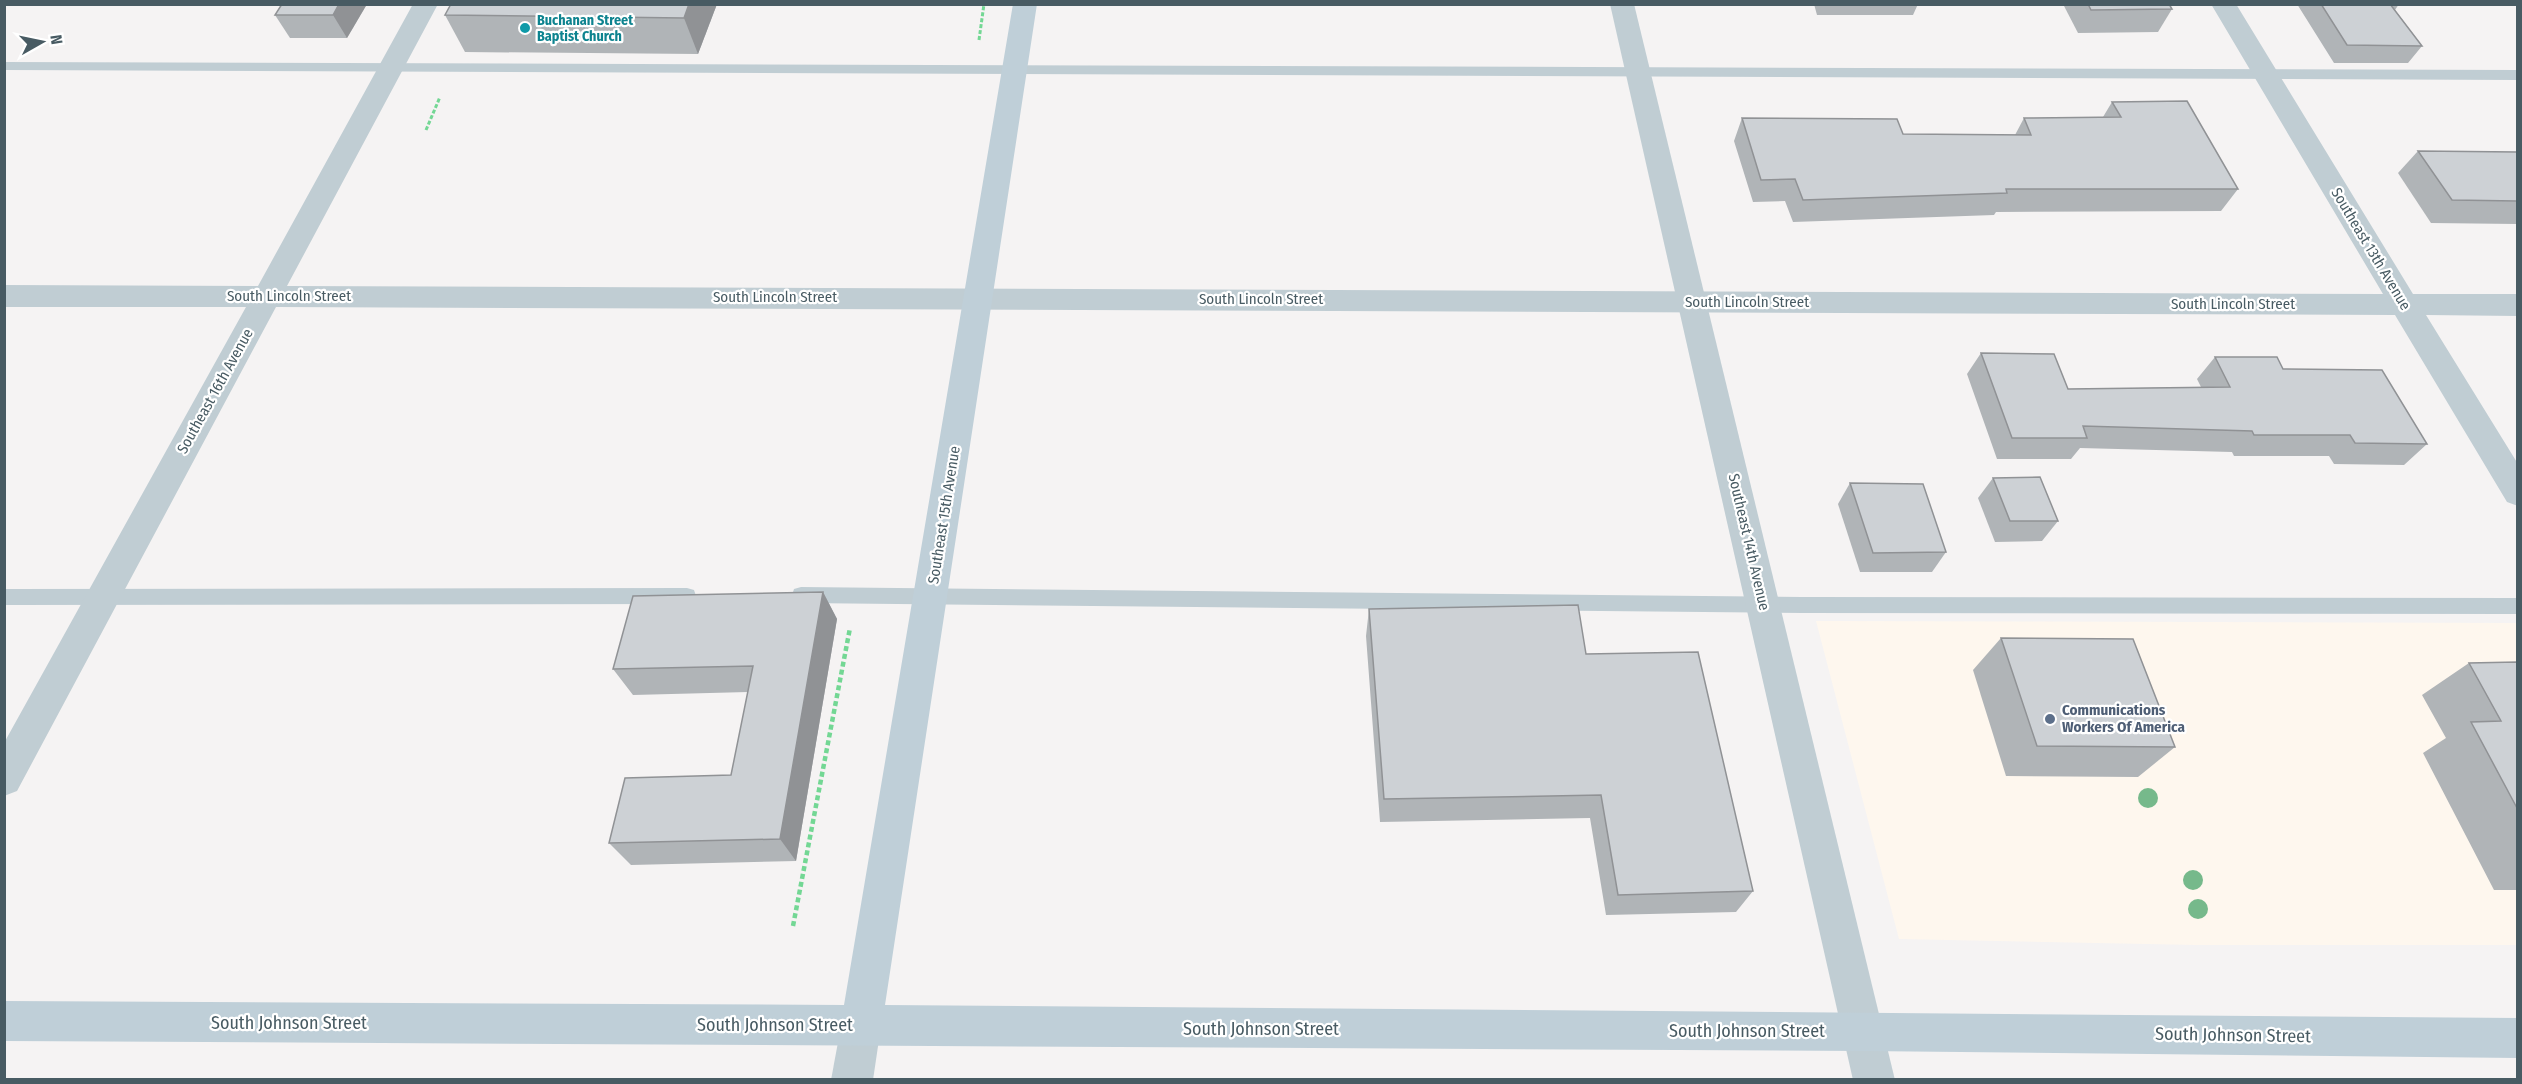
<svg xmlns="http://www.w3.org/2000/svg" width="2522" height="1084" font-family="'Fira Sans Condensed',sans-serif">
  <rect width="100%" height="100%" fill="#f5f3f3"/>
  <path fill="#fef7ee" d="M1816,621L2517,623V945H2197L1899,939Z"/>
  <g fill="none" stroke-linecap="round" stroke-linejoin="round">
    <g stroke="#73d794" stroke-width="3" stroke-dasharray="4 2" stroke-linecap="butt">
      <path d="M979,40L984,4"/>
      <path d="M426,130L440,97"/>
    </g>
    <path stroke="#73d794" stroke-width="4.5" stroke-dasharray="5 3" stroke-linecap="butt" d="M793,926L850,628"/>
    <g fill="#c0cdd3" fill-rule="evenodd">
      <path d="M4,62L2518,70V80L4,70Z"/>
      <path d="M801,587L1802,597L2518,598V614L1802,613L801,603L794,601L792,595L794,589Z"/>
      <path d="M687,588L694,590L696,596L694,602L687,604L4,605V589Z"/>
    </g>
    <path fill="#c0cdd3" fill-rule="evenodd" d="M1610,4H1634L1895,1080H1853Z"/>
    <g fill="#c0cdd3" fill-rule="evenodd">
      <path d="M413,4H438L287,286L2383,294L2211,4H2236L2413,294H2518V316L2426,315L2518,464V506L2507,502L2395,315L276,307L17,791L4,796V743L246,307H4V285L258,286Z"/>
      <path d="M861,1006L875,1012L881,1026L873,1080H831L841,1026L847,1012Z"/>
    </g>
    <path fill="#bfcfd8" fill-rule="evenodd" d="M1013,4H1037L885,1005L2518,1018V1058L1863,1051L4,1041V1001L844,1005Z"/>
  </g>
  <g fill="#76b98b">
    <circle cx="2148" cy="798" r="10"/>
    <circle cx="2193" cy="880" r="10"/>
    <circle cx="2198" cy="909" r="10"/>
  </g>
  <g fill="#b0b4b7">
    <path d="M282,4H367L347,38H290L275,15Z"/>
    <path d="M717,4L698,54L465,52L445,15Z"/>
    <path d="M1814,4H1918L1913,15H1817Z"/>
    <path d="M2063,4H2169L2172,9L2158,32L2078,33Z"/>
    <path d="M2297,4H2399L2395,10L2422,46L2408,63H2334Z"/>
    <path d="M2112,102L2238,189L2221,211L1996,212L1994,215L1793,222L1785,201L1753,202L1734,141L1742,118L1903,134L2015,135L2024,118L2103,117Z"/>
    <path d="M2418,151L2517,152V224L2431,223L2398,173Z"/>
    <path d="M1981,353L2068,389L2201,387L2197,379L2215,357L2283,369L2427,444L2404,465L2334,464L2329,456H2234L2232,452L2080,448L2071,459H1997L1967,374Z"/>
    <path d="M1993,478L2058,521L2042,541L1995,542L1978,498Z"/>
    <path d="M1850,483L1946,552L1932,572H1860L1838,504Z"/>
    <path d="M823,592L837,619L796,861L631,865L609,843L731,775L748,692L633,695L613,669Z"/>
    <path d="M1369,609L1586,654L1753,891L1736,912L1606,915L1590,818L1380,822L1366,636Z"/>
    <path d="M2001,638L2175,747L2138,777L2006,776L1973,670Z"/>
    <path d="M2517,662V890H2494L2423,753L2446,738L2422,695L2469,663Z"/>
  </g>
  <g fill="#909295">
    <path d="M339,4H367L347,38L333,15Z"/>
    <path d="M689,4H717L698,54L684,18Z"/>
    <path d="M823,592L837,619L796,861L780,839Z"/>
  </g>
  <g fill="#cdd1d5" stroke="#909295" stroke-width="1.5">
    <path d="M282,4H339L333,15H275Z"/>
    <path d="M451,4H689L684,18L445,15Z"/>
    <path d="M2088,4H2169L2172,9L2091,10Z"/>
    <path d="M2321,4H2390L2422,46L2347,45Z"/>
    <path d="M2187,101L2238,189H2006L2007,193L1803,200L1795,179L1761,180L1742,118L1897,119L1903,134L2031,135L2024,118L2121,117L2112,102Z"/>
    <path d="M2418,151L2517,152V201L2452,200Z"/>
    <path d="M1981,353L2054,354L2068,389L2230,387L2215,357H2277L2283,369L2382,370L2427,444L2355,443L2350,435H2254L2252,431L2083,426L2087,438H2012Z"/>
    <path d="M2040,477L2058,521H2010L1993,478Z"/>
    <path d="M1850,483L1923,484L1946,552L1873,553Z"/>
    <path d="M823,592L780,839L609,843L625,778L731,775L753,666L613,669L633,596Z"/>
    <path d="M1578,605L1586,654L1698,652L1753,891L1618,895L1601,795L1384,799L1369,609Z"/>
    <path d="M2001,638L2133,639L2175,747L2037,746Z"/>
    <path d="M2517,662V808L2471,722L2501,721L2469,663Z"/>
  </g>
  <circle fill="#0f9aa8" stroke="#fff" stroke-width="2" cx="525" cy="28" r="6"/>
  <circle fill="#5c6f8a" stroke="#fff" stroke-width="2" cx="2050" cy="719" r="6"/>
  <g text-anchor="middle" stroke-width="4.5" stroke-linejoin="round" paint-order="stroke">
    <g font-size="14" font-weight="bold" fill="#0d838f" stroke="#fff" text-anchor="start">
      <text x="537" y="25">Buchanan Street<tspan x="537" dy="16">Baptist Church</tspan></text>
    </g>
    <g font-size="15" fill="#485b63" stroke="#fff">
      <text transform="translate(2371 249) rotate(59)" y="5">Southeast 13th Avenue</text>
      <text x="289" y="301">South Lincoln Street</text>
      <text x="775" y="302">South Lincoln Street</text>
      <text x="1261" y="304">South Lincoln Street</text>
      <text x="1747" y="307">South Lincoln Street</text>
      <text x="2233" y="309">South Lincoln Street</text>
      <text transform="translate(215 391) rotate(-61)" y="5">Southeast 16th Avenue</text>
      <text transform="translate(944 515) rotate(-81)" y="5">Southeast 15th Avenue</text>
      <text transform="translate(1749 542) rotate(77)" y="5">Southeast 14th Avenue</text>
    </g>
    <g font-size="15" font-weight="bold" fill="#4e5e75" stroke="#fff" text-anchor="start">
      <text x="2062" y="715">Communications<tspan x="2062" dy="17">Workers Of America</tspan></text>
    </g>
    <g font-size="18" fill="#485b63" stroke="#fff">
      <text x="289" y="1029">South Johnson Street</text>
      <text x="775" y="1031">South Johnson Street</text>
      <text x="1261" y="1035">South Johnson Street</text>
      <text x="1747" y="1037">South Johnson Street</text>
      <text transform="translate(2233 1035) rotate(1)" y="6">South Johnson Street</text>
    </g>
  </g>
  <rect width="2522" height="1084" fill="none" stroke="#485b63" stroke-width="12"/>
  <g transform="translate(42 42) rotate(81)" stroke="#ffffff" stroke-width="4.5" paint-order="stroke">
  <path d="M0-4.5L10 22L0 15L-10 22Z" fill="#485b63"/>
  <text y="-9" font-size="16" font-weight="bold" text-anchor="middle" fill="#485b63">N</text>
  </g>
</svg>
